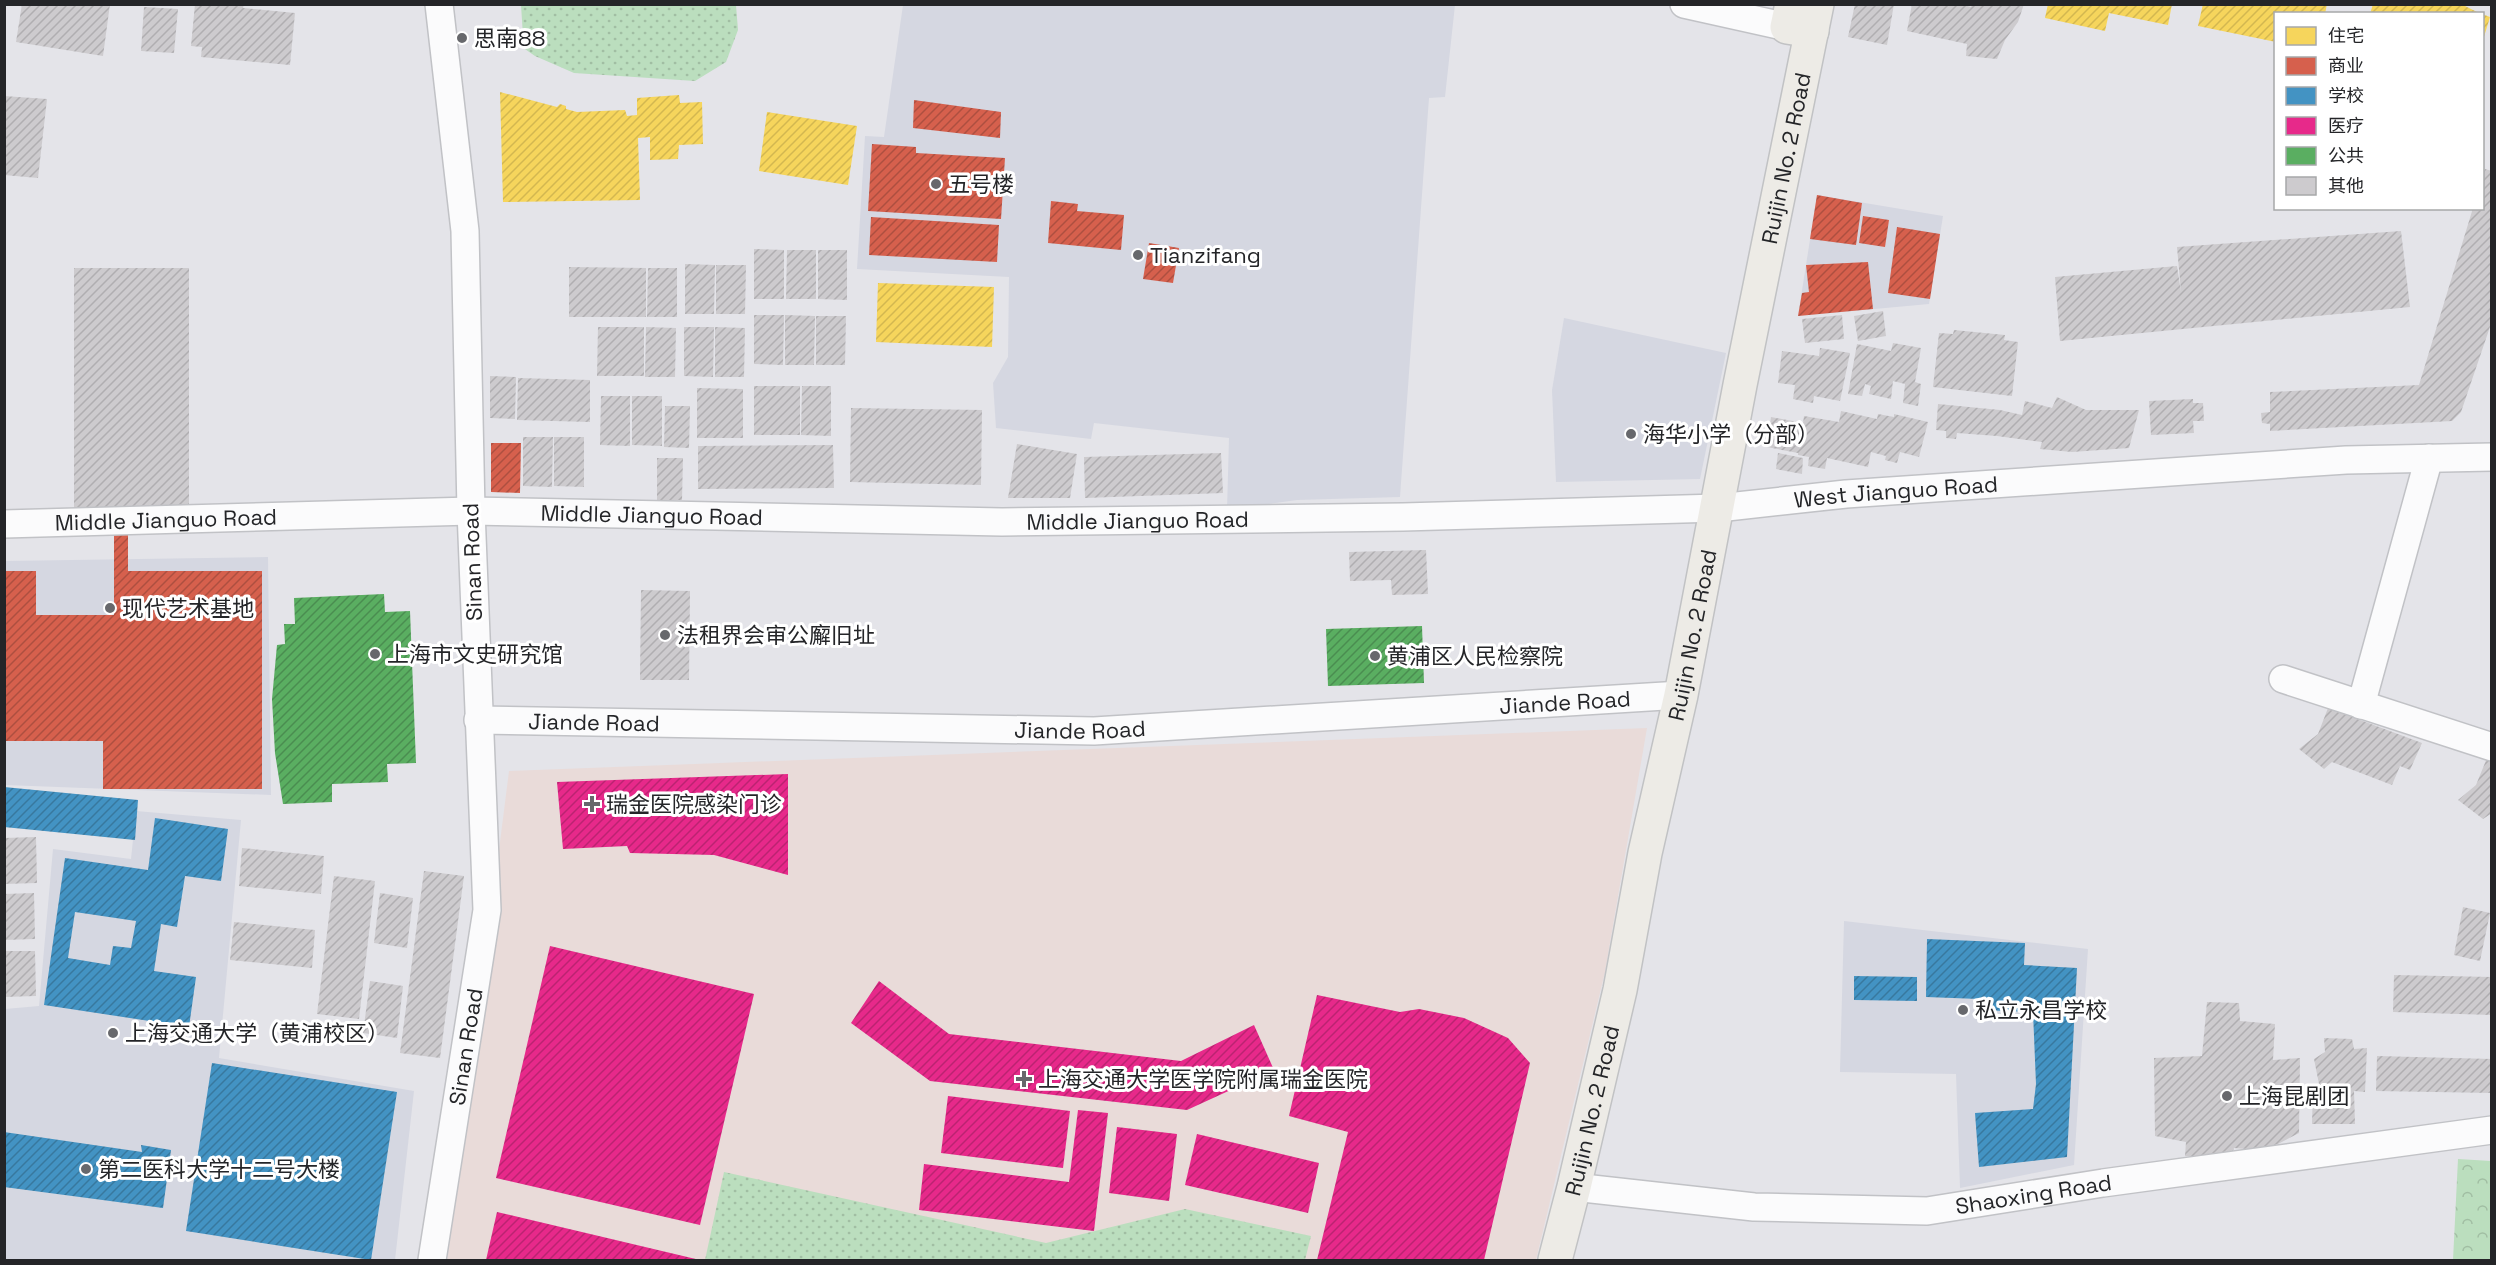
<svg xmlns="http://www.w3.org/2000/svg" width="2496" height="1265" font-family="'Space Grotesk','Noto Sans SC',sans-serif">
  <defs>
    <pattern id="grass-dots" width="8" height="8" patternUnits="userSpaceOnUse" patternTransform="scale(1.5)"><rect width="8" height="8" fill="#bbdebe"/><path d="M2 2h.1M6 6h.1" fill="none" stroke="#a1bea3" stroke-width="1.8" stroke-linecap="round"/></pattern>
    <pattern id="park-crowns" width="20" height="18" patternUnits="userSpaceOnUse" patternTransform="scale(1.5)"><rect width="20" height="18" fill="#bbdebe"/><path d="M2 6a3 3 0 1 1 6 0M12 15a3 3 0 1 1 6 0" fill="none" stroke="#a1bea3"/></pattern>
    <pattern id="homes-hatch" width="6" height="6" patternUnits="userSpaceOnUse" patternTransform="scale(1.5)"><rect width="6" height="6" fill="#f6d55c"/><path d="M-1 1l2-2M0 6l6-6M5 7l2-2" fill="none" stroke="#d3b750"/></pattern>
    <pattern id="shops-hatch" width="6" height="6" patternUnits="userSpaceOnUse" patternTransform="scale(1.5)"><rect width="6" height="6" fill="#d6604d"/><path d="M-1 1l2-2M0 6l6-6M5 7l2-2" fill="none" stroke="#ad4f40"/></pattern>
    <pattern id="schools-hatch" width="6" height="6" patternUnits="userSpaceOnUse" patternTransform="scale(1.5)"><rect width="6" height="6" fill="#4393c3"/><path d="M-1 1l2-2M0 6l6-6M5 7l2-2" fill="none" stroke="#38789e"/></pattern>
    <pattern id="health-hatch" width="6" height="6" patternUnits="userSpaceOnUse" patternTransform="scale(1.5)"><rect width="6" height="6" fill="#e7298a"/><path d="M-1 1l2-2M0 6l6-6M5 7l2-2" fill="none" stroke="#bb2371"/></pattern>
    <pattern id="public-hatch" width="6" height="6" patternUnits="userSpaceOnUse" patternTransform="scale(1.5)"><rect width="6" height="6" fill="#5aae61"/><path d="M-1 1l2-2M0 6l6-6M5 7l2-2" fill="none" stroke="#4a8d50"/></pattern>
    <pattern id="building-hatch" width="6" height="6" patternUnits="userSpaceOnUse" patternTransform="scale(1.5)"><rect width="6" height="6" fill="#cdcbce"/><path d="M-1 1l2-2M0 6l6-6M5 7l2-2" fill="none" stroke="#b0aeb1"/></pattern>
  </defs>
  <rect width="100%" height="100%" fill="#e4e4e9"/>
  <g fill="#d5d7e1">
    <path d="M903,5H1455L1445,97L1429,98L1400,497L1297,500L1227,510L1229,438L1094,423L1091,439L996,428L993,383L1008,357L1009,277L857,269L865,136L884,137Z"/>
    <path d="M1817,195L1943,216L1929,304L1798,316Z"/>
    <path d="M1564,318L1726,353L1700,479L1556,482L1552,390Z"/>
    <path d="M268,557L271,795L5,785V561Z"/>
    <path d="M136,811L241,820L219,1058L414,1091L395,1260H5V1009L39,1006L53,849L131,859Z"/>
    <path d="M1844,921L2088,949L2074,1165L1960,1188L1956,1074L1840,1072Z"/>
  </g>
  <path fill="#e9dbd9" d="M1647,728L1605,972L1536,1260H447L509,771Z"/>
  <g fill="url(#grass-dots)">
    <path d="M521,5H736L738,30L726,62L695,81L574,73L535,56L509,38L523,36Z"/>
    <path d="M724,1172L1046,1243L1185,1209L1311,1236L1305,1260H705Z"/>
  </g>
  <path fill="url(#park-crowns)" d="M2458,1159L2491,1161V1260H2453Z"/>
  <g fill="url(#homes-hatch)">
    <path d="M2048,4H2172L2168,25L2109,13L2105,31L2045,18Z"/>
    <path d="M2203,4H2327L2325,14H2276V42L2198,26Z"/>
    <path d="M2373,4H2461L2481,14H2370Z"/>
    <path d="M2482,14L2490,17L2483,40H2482Z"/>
    <path d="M500,92L557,107L560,104L566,106V109L577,112L625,110L627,116L637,115V98L679,95L680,103L702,102L703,144L679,145L678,159L650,160V137L638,138L640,200L503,202Z"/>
    <path d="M767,112L857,126L848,185L759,171Z"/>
    <path d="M878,283L994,287L992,347L876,342Z"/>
  </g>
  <g fill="url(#shops-hatch)">
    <path d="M914,100L1001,112L1000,138L913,128Z"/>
    <path d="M872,144L916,147V153L1005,158L1001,219L868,211Z"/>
    <path d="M1817,195L1862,203L1856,245L1810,239Z"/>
    <path d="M1051,201L1078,204L1077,211L1124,215L1121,250L1048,243Z"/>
    <path d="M1863,216L1889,220L1885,247L1859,243Z"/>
    <path d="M871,217L999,225L997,262L869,255Z"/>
    <path d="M1897,227L1940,234L1930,299L1888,293Z"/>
    <path d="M1149,243L1179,248L1173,283L1143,279Z"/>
    <path d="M1868,262L1873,309L1798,316L1802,293L1809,292L1806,265Z"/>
    <path d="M491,443H521L520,493L491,492Z"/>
    <path d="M114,511H128V571H262V789H103V741H5V571H36V615H114Z"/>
  </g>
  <g fill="url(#schools-hatch)" fill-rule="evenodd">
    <path d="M4,787L138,800L135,840L4,827Z"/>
    <path d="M155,818L228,829L221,881L185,876L177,927L161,924L154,971L196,977L189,1027L44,1005L65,858L148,870ZM75,912L136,921L131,948L113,946L110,965L68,958Z"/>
    <path d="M1927,939L2025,943L2024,965L2077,968L2067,1157L1979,1167L1975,1113L2033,1109L2036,1084L2033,1012L1979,1010V999L1926,997Z"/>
    <path d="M1854,976L1917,977V1001L1854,1000Z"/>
    <path d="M212,1063L397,1092L371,1260L186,1231Z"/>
    <path d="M4,1132L142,1152L141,1145L171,1150L163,1208L4,1187Z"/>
  </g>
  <g fill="url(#health-hatch)">
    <path d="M788,774V875L714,855L630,853L627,846L563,849L557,782Z"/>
    <path d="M550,946L754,994L700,1225L496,1178Z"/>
    <path d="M879,981L949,1034L1181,1061L1254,1025L1274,1070L1187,1110L930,1081L851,1023Z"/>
    <path d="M1317,995L1400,1012L1419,1009L1464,1018L1508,1038L1530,1063L1484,1260H1317L1348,1132L1289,1116Z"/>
    <path d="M948,1096L1070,1111L1063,1168L941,1153Z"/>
    <path d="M1078,1110L1108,1113L1094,1231L919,1210L924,1164L1069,1182Z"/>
    <path d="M1117,1127L1177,1134L1169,1201L1109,1193Z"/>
    <path d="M1197,1134L1319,1163L1308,1213L1185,1185Z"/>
    <path d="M497,1212L700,1260H486Z"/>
  </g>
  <g fill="url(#public-hatch)">
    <path d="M384,594L385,612L410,611L416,763L387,764L388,782L332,784V802L283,804L275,753L272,699L277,645L285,644L284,624H295L294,598Z"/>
    <path d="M1422,626L1424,683L1328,686L1326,629Z"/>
  </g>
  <g fill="url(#building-hatch)">
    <path d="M22,4H110L103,56L16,42Z"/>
    <path d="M195,4H244L243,8L295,13L290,65L201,57L202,47L191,46Z"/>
    <path d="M1855,4H1894L1887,45L1848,37Z"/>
    <path d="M1912,4H1960L1971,7L1972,4H2024L2018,22L2005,40L1997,59L1966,56L1967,44L1907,31Z"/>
    <path d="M144,7L178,9L174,53L141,51Z"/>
    <path d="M4,96L47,99L38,178L4,175Z"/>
    <path d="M2485,169L2492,171V321L2461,412L2452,421L2270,431V424L2262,423L2261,413L2270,412V392L2419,385L2473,208H2482V178Z"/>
    <path d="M2401,231L2410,307L2060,341L2055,277L2177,266L2181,292L2177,247Z"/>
    <path d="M754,249L784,250V299H754Z"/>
    <path d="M787,250H816V299H786Z"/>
    <path d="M818,250H847V300L818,299Z"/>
    <path d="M685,264L715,265L714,314H685Z"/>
    <path d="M716,265H746L745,314H716Z"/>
    <path d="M569,267L646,268V317H569Z"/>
    <rect x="74" y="268" width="115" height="243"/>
    <path d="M648,268H677V317H647Z"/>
    <path d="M1883,311L1886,336L1858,341L1854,316Z"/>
    <path d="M754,315H784L783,365L754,364Z"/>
    <path d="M785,315L815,316L814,365H785Z"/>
    <path d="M1842,315L1844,339L1805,343L1802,319Z"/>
    <path d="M816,316H846L845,365H816Z"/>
    <path d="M598,327H644V376H597Z"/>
    <path d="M646,327L676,328L675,377H645Z"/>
    <path d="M684,327H714L713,377L684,376Z"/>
    <path d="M715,327L745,328L744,377H715Z"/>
    <path d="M1954,330L2005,335L2004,340L2018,342L2012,396L1933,387L1939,333L1953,334Z"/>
    <path d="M1893,343L1921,348L1915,382L1921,384L1918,406L1903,403L1905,384L1893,381L1891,399L1869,394L1871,386L1865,384L1862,396L1848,394L1857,344L1891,351Z"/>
    <path d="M1820,348L1850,353L1840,401L1814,396L1813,403L1793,399L1795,385L1778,383L1782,351L1819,356Z"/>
    <path d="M490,376L516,377L515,419L490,418Z"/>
    <path d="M518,378L590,380V422L517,420Z"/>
    <rect x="754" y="386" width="46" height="49"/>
    <path d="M802,386H831V436L801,435Z"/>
    <path d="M697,388L743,389V438H697Z"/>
    <path d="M601,396H630V446L600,445Z"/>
    <path d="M632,396H662V446L632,445Z"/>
    <path d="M2057,397L2086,410H2139L2129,448L2072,452L2040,449L2042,442L1997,436L1957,433L1956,439L1946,438V431L1936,430L1938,404L2000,410L2022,415L2025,401L2052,408Z"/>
    <path d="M2193,399V403H2203L2204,421H2193L2194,433L2151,435L2149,401Z"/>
    <path d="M665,406H690L689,448L664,447Z"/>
    <path d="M851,408L982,410L981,485L850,482Z"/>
    <path d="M1841,411L1877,419L1878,414L1894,417V414L1928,422L1919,457L1900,452L1897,463L1885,460L1886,456L1871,452L1868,467L1827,458L1825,469L1808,466L1809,457L1798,455V453L1767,447L1771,417L1803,423L1804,416L1839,422Z"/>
    <path d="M523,437H553L552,487L523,486Z"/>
    <path d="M554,437H584V487L554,486Z"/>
    <path d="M1017,444L1077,454L1070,498H1008Z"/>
    <path d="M833,445L834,488L698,489V446Z"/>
    <path d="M1221,453L1223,493L1085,498L1084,457Z"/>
    <path d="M1778,453L1803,458L1802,474L1776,469Z"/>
    <path d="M657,458H683L682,500H657Z"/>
    <path d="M1426,550L1428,594L1392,595L1391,580L1350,581L1349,552Z"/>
    <path d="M641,590L690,591L689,680H640Z"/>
    <path d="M2328,708L2422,743L2410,770L2400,766L2392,785L2332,762L2324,769L2299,749L2318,734Z"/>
    <path d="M2487,758L2492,759V813L2483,819L2458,800L2476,785Z"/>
    <path d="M36,837L37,883L4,884V838Z"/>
    <path d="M242,848L324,856L321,894L239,886Z"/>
    <path d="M424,871L464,876L440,1058L400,1053Z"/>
    <path d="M334,876L375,881L359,1019L317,1014Z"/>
    <path d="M34,893L35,939L4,940V894Z"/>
    <path d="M380,893L413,898L407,948L374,943Z"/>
    <path d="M2463,907L2490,913L2480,961L2454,955Z"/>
    <path d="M234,922L315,930L312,968L230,960Z"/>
    <path d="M4,951H35L36,996L4,997Z"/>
    <path d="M2394,975L2492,977V1015L2393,1012Z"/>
    <path d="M370,981L403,986L397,1038L363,1033Z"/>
    <path d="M2207,1002L2239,1003L2240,1021L2275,1024L2273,1060L2300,1058L2299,1133L2278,1144L2258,1150L2234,1148L2231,1158L2185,1156L2186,1142L2155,1136L2154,1058L2202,1056Z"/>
    <path d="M2324,1038L2352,1039L2354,1049L2367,1048L2365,1092L2354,1091L2355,1124H2312L2313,1086L2319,1084L2314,1059L2325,1052Z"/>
    <path d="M2377,1056L2492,1059V1093L2376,1091Z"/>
  </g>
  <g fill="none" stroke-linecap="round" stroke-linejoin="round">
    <g stroke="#c1c2c6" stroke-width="30">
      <g id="minor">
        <path d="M1684,4L1787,27"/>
        <path id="s1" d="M4,524L471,511L1002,522L1403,517L1718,508L1846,494L2346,460L2492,457"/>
        <path d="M2283,679L2492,747"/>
        <path d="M2361,705L2429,458"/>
        <path id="s2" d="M478,720L1094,731L1681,695"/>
        <path id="s3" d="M1574,1187L1754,1207L1927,1211L2103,1183L2492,1130"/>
        <path id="s4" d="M432,1260L487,910L471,511L465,231L439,4"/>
      </g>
    </g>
    <g stroke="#c1c2c4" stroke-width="36">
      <g id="major">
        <path d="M1792,4L1787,27L1812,31"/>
        <path id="s5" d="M1555,1260L1574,1187L1620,990L1645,853L1681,695L1740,385L1817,4"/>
      </g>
    </g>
    <use href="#minor" stroke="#fbfbfc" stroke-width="27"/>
    <use href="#major" stroke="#edebe6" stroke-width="33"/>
  </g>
  <g fill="#67686c" stroke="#fff" stroke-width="2">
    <circle cx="462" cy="38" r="6"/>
    <circle cx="936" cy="184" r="6"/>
    <circle cx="1138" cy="255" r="6"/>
    <circle cx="1631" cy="434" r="6"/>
    <circle cx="110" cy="608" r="6"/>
    <circle cx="665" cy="635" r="6"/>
    <circle cx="375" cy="654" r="6"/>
    <circle cx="1375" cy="656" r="6"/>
    <path d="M589 795h6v6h6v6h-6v6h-6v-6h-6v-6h6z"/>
    <circle cx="1963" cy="1010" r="6"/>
    <circle cx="113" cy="1033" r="6"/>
    <path d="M1021 1070h6v6h6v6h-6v6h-6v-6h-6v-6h6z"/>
    <circle cx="2227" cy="1096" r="6"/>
    <circle cx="86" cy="1169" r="6"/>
  </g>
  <g text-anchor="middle" stroke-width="6" stroke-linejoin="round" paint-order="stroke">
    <g font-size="22" fill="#242528" stroke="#fff" text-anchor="start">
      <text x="474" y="46">思南88</text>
      <text x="948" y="192">五号楼</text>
      <text x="1150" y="263">Tianzifang</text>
      <text x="1643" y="442">海华小学（分部）</text>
      <text x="122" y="616">现代艺术基地</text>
      <text x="677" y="643">法租界会审公廨旧址</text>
      <text x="387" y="662">上海市文史研究馆</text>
      <text x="1387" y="664">黄浦区人民检察院</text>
      <text x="606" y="812">瑞金医院感染门诊</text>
      <text x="1975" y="1018">私立永昌学校</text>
      <text x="125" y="1041">上海交通大学（黄浦校区）</text>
      <text x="1038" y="1087">上海交通大学医学院附属瑞金医院</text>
      <text x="2239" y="1104">上海昆剧团</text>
      <text x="98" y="1177">第二医科大学十二号大楼</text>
    </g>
    <g font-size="22" fill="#242528" stroke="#fff">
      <text dy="8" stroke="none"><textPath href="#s5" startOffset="1126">Ruijin No. 2 Road</textPath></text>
      <text dy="8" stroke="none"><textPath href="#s1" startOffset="1893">West Jianguo Road</textPath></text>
      <text dy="8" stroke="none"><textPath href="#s1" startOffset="648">Middle Jianguo Road</textPath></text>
      <text dy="8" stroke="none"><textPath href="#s1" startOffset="162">Middle Jianguo Road</textPath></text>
      <text dy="8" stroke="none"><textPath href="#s1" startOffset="1134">Middle Jianguo Road</textPath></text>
      <text transform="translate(472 562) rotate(-92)" y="8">Sinan Road</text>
      <text dy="8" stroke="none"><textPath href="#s5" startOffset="640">Ruijin No. 2 Road</textPath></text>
      <text dy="8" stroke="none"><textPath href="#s2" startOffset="1088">Jiande Road</textPath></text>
      <text dy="8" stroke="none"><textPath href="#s2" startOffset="116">Jiande Road</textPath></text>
      <text dy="8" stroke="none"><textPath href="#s2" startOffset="602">Jiande Road</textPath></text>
      <text dy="8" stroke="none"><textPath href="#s4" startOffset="216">Sinan Road</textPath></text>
      <text dy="8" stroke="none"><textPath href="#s5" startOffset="154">Ruijin No. 2 Road</textPath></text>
      <text dy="8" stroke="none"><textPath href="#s3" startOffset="462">Shaoxing Road</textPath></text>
    </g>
  </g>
  <rect width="2496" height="1265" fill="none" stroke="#242528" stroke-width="12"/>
  <rect x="2274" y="12" width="210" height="198" fill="#ffffff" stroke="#a7a8a9" stroke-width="1.5"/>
  <rect x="2286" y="27" width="30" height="18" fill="#f6d55c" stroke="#a7a8a9" stroke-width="1.5"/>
  <text x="2328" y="42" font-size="18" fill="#242528">住宅</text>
  <rect x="2286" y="57" width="30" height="18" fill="#d6604d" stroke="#a7a8a9" stroke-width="1.5"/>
  <text x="2328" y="72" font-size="18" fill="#242528">商业</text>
  <rect x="2286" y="87" width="30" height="18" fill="#4393c3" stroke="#a7a8a9" stroke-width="1.5"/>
  <text x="2328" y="102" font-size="18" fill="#242528">学校</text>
  <rect x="2286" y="117" width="30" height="18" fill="#e7298a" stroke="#a7a8a9" stroke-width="1.5"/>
  <text x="2328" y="132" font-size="18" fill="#242528">医疗</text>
  <rect x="2286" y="147" width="30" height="18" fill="#5aae61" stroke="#a7a8a9" stroke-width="1.5"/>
  <text x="2328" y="162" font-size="18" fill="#242528">公共</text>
  <rect x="2286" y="177" width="30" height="18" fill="#cdcbce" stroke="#a7a8a9" stroke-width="1.5"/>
  <text x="2328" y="192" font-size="18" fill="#242528">其他</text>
</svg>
